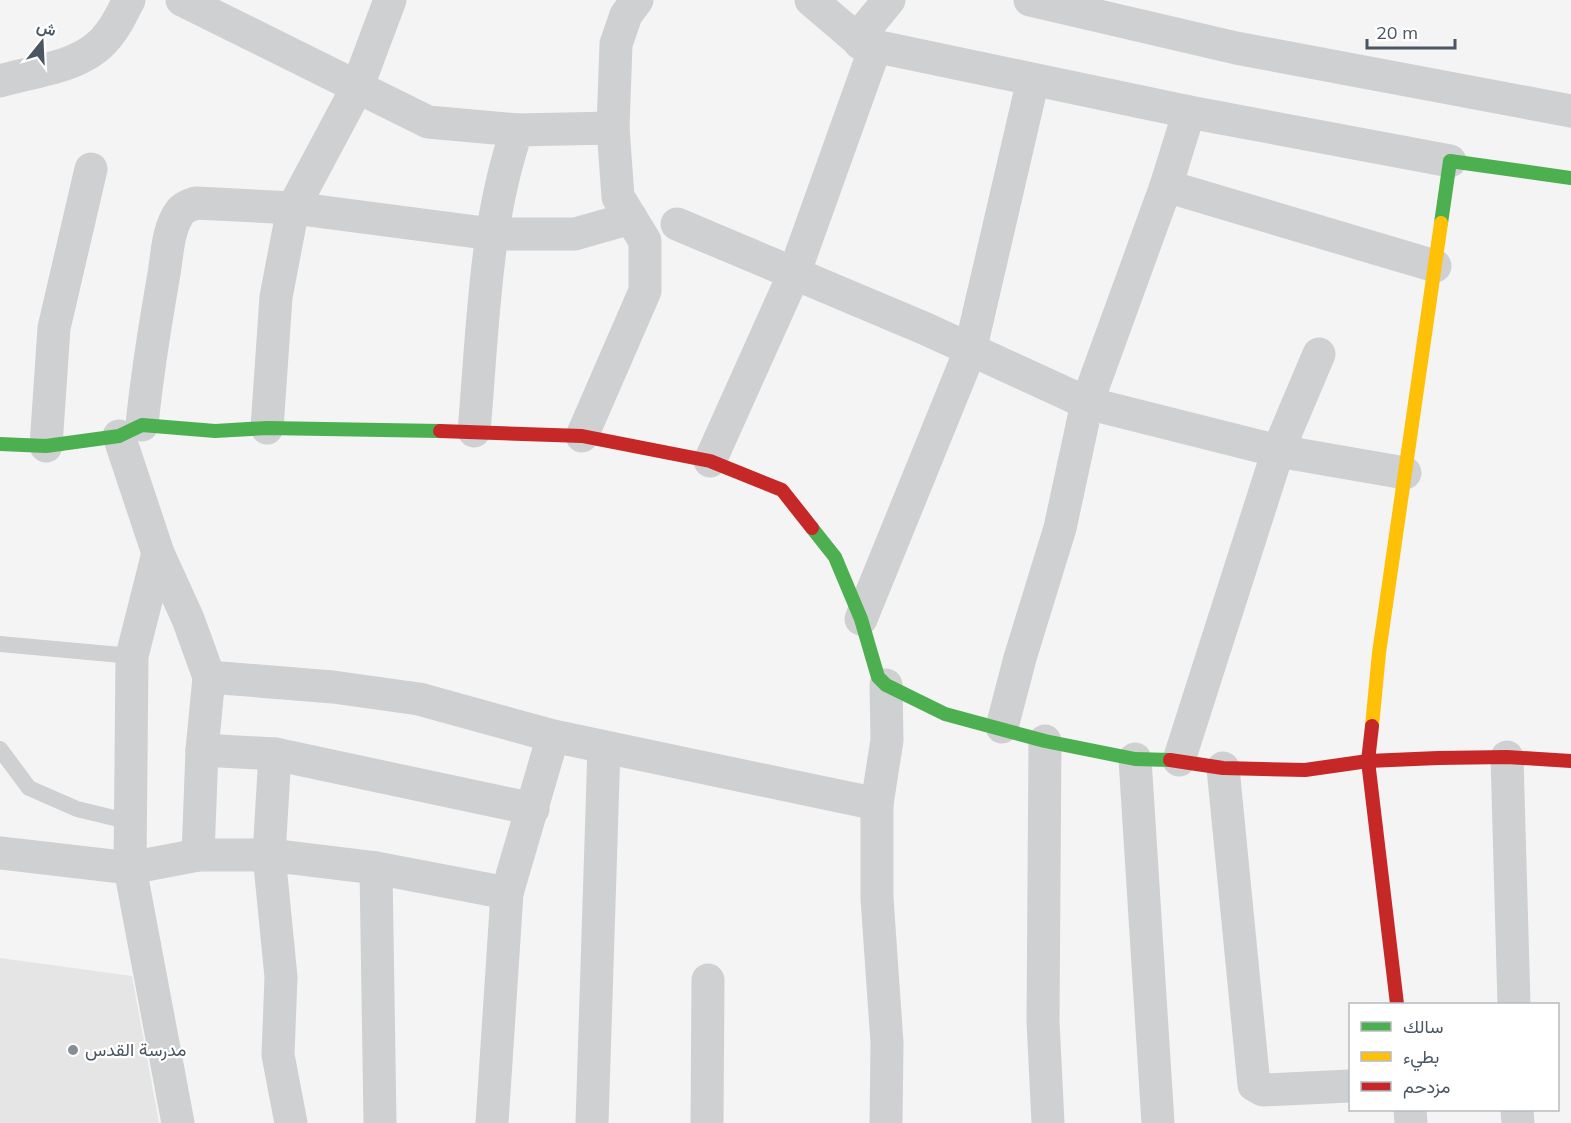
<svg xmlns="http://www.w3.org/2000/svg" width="1571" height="1123" font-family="Mulish,Vazirmatn,sans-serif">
  <rect width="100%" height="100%" fill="#f4f4f4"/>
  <path fill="#e6e5e6" d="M0,958L132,976L159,1123H0Z"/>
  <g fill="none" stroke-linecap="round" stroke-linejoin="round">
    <g stroke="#ced0d2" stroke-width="16">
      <path d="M0,644L132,656"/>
      <path d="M0,749L29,788L77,809L131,822"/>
    </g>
    <g stroke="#ced0d2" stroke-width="33">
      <path d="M182,0L428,122L517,130"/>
      <path d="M811,0L859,41"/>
      <path d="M889,0L861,34L860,43L1189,112L1450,161"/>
      <path d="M1030,0L1236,48L1571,111"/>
      <path d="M0,81C37,70 87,67 110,33C118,23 123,11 129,0"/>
      <path d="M1166,186L1435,266"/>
      <path d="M677,224L926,329L1087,403L1278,451L1405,473"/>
      <path d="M142,425C147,374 155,325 164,274C167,255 168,228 180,212C184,207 190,205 196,203L293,208L492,234H575L631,218"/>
      <path d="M267,428L276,297L293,208L357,88L390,0"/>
      <path d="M474,431C483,330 484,226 517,130L613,128"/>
      <path d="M119,436L158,553L188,619L209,677L202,750L198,855"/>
      <path d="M582,436L645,291V241L618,197L613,128L616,44L626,15L637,0"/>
      <path d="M46,446L54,328L91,169"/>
      <path d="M710,461L794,274L875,48"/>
      <path d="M158,553L132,656L130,868L178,1123"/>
      <path d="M861,619L970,351L1033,80"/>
      <path d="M209,677L333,687L419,699L553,736L877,804"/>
      <path d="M886,685L887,740L877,804V898L887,1043L886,1123"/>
      <path d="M1002,727L1020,658L1060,528L1087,403L1166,186L1189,112"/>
      <path d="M1045,741L1043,1021L1048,1123"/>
      <path d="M202,750L275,754L533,809"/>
      <path d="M275,754L269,855L281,977L278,1055L291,1123"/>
      <path d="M1507,757L1514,1004"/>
      <path d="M1135,759L1158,1123"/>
      <path d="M1179,760L1278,451L1319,354"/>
      <path d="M1223,768L1254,1085L1263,1090L1350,1086"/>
      <path d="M0,853L130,868L198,855H269L376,868L507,893"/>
      <path d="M376,868L380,1123"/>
      <path d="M1410,1110L1411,1123"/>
      <path d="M1517,1110L1518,1123"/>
      <path d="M492,1123L507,893L553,736"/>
      <path d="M592,1123L604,747"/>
      <path d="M707,1123L708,980"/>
    </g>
    <g stroke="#4caf50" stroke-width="14">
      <path d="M1441,223L1450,161L1571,178"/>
      <path d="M0,444L46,446L119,436L142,425L215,431L267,428L440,431"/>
      <path d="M812,528L835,557L861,619L878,677L886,685L945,714L1045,741L1135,759L1170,760"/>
    </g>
    <path stroke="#ffc107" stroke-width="14" d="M1372,726L1379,653L1441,223"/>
    <g stroke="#c62828" stroke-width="14">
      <path d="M440,431L582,436L710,461L782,490L812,528"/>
      <path d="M1372,726L1368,761L1397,1004"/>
      <path d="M1170,760L1223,768L1305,770L1368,761L1438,758L1507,757L1571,761"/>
    </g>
  </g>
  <circle fill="#868d94" stroke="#fff" stroke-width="2" cx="73" cy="1050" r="6"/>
  <g text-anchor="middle" stroke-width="4.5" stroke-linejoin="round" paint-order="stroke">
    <g font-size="18" fill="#4a5661" stroke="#fff" text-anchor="start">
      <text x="85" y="1056">مدرسة القدس</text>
    </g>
  </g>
  <rect x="1349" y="1003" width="210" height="108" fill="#ffffff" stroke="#b7bbc0" stroke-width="1.5"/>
  <rect x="1361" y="1022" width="30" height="9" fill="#4caf50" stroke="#b7bbc0" stroke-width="1.5"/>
  <text x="1403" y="1033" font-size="18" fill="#4a5661">سالك</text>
  <rect x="1361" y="1052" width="30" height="9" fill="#ffc107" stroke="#b7bbc0" stroke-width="1.5"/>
  <text x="1403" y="1063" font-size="18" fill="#4a5661">بطيء</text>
  <rect x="1361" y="1082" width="30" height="9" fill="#c62828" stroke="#b7bbc0" stroke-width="1.5"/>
  <text x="1403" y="1093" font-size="18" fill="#4a5661">مزدحم</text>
  <g transform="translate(42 42) rotate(18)" stroke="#ffffff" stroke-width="4.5" paint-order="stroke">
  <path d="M0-4.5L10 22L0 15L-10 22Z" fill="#4a5661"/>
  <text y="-9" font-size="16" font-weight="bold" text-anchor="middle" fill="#4a5661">ش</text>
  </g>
  <path d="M1367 39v9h88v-9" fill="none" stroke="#4a5661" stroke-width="3"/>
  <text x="1376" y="39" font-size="18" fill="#4a5661" stroke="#ffffff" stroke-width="4.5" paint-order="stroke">20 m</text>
</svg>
